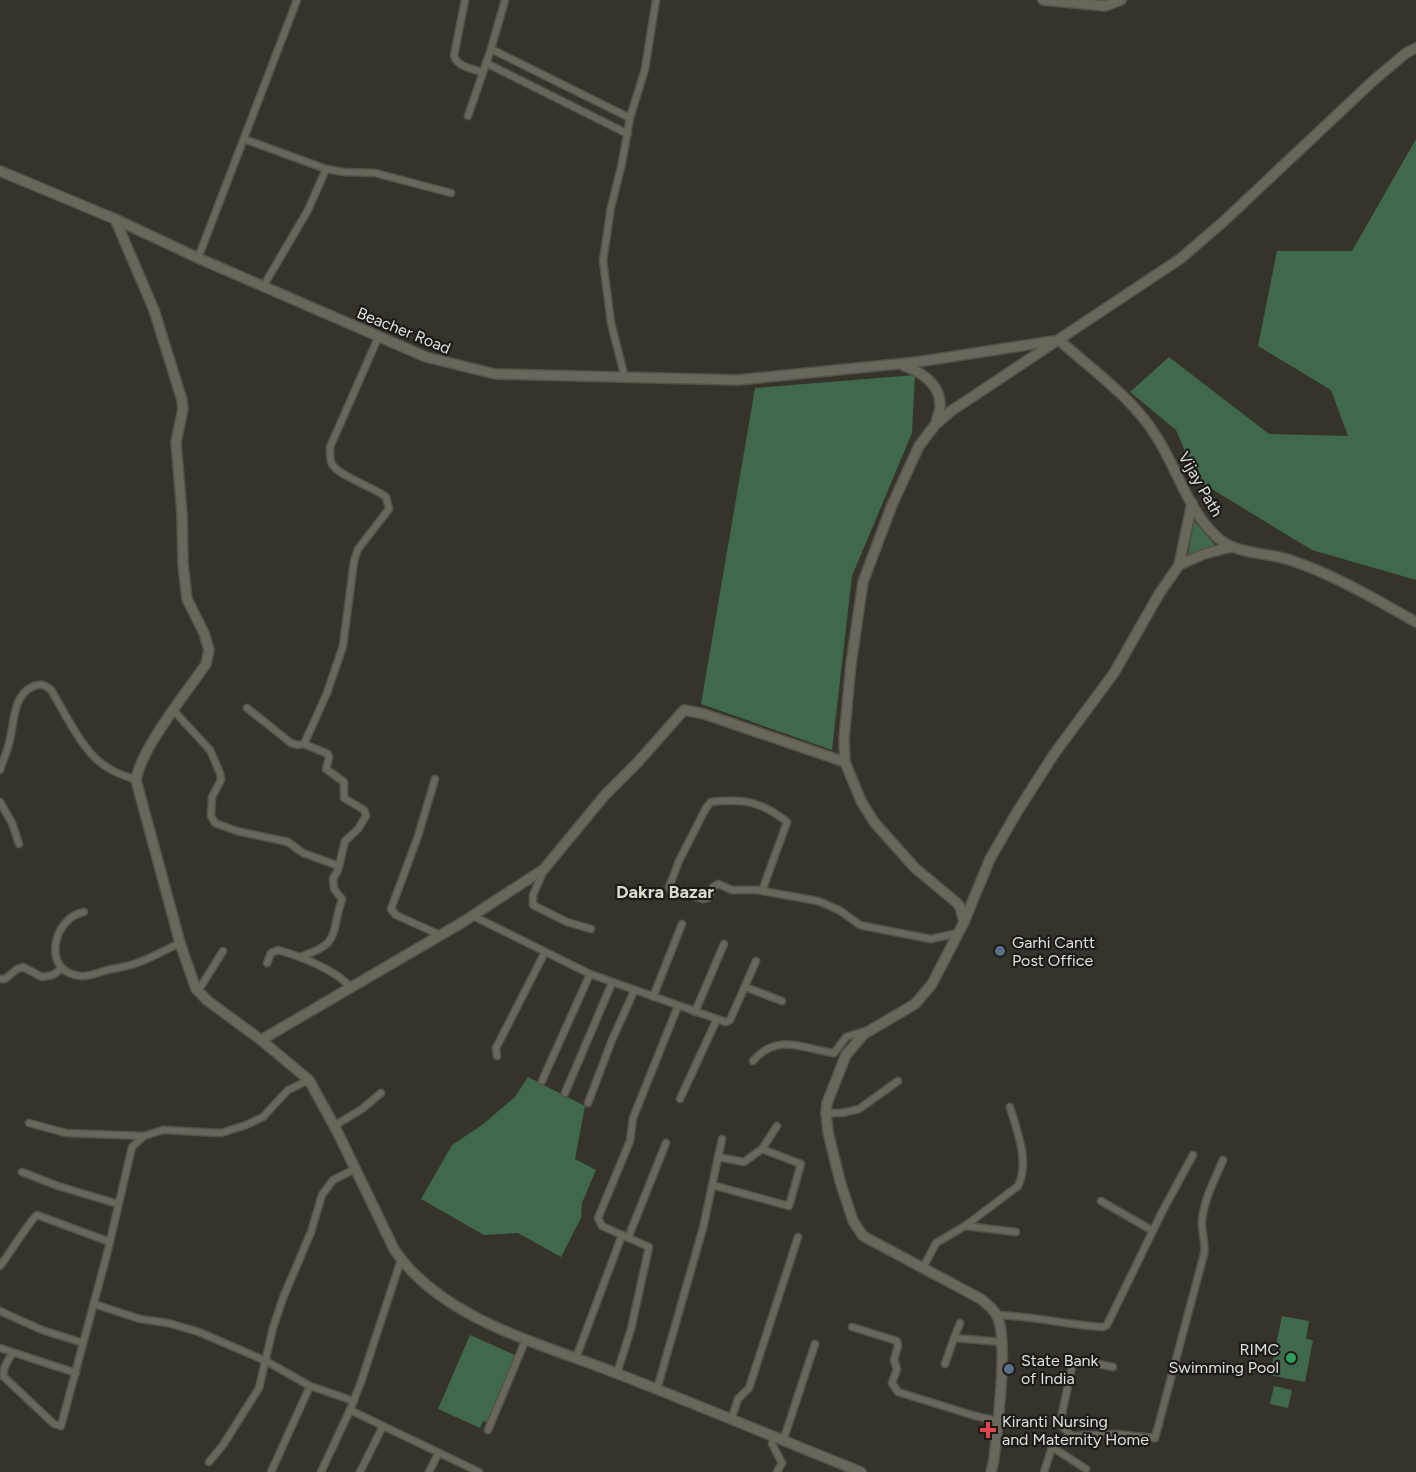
<svg xmlns="http://www.w3.org/2000/svg" width="1416" height="1472" font-family="Figtree,sans-serif">
  <rect width="100%" height="100%" fill="#36342a"/>
  <g fill="#3f684c">
    <path d="M1416,139V580L1312,550L1197,480L1176,430L1130,392L1169,357L1269,434L1348,436L1331,390L1258,346L1277,251H1352Z"/>
    <path d="M915,375L912,433L852,576L832,750L701,704L755,388Z"/>
    <path d="M1194,521L1216,546L1188,555Z"/>
    <path d="M528,1077L585,1106L575,1159L596,1170L582,1203L581,1218L561,1257L518,1233L484,1235L421,1199L452,1145L482,1125L515,1097Z"/>
    <path d="M1282,1316L1309,1321L1306,1339L1313,1340L1305,1382L1270,1375Z"/>
    <path d="M470,1335L517,1356L488,1423L483,1421L480,1428L438,1409Z"/>
    <path d="M1274,1386L1292,1390L1288,1408L1270,1404Z"/>
  </g>
  <g fill="none" stroke-linecap="round" stroke-linejoin="round">
    <g stroke="#54524a" stroke-width="9">
      <g id="street">
        <path d="M465,0L454,56C458,67 472,69 483,72"/>
        <path d="M491,49L630,118"/>
        <path d="M486,63L628,134"/>
        <path d="M468,116L491,49L505,0"/>
        <path d="M244,139L326,169L344,172L375,173L451,193"/>
        <path d="M198,258L297,0"/>
        <path d="M264,285L308,210L326,169"/>
        <path d="M625,378L611,323L603,261L611,207L622,163L630,118L645,69L656,0"/>
        <path d="M247,708L291,743L298,745L304,744"/>
        <path d="M174,711L210,750L220,773L221,780L212,797L211,816L215,823L237,831L288,842L303,853L339,866"/>
        <path d="M0,770C3,761 7,752 9,743C15,722 12,695 34,686C41,683 46,685 51,690C66,714 84,756 110,769C118,774 128,777 136,780"/>
        <path d="M435,779L418,836L391,909L396,915L440,935"/>
        <path d="M0,802L12,823L19,844"/>
        <path d="M544,870L533,895V905L567,922L591,929"/>
        <path d="M762,891L787,822C762,802 744,798 711,802L706,808L679,861L669,887L670,890L703,899L708,898L713,887L718,884L732,890H757L818,901L839,910L860,925L869,927L931,939L958,933"/>
        <path d="M84,912C54,917 42,968 75,975C86,978 97,973 107,970C116,968 125,967 134,964C150,959 165,950 180,943"/>
        <path d="M473,916L590,974L717,1019L680,1099"/>
        <path d="M300,957C331,945 332,944 338,913C339,908 341,904 342,899L334,889L333,879L338,870L345,841L358,829L366,816L364,810L344,798V782L326,769L329,758L328,754L304,744L327,693L343,646L354,561L358,549L389,509L386,497C374,487 335,475 331,462C330,457 330,452 330,447L378,338"/>
        <path d="M267,963L271,953L278,950C299,956 335,969 350,987"/>
        <path d="M0,979H5L17,969L23,967L42,977L53,975L61,969"/>
        <path d="M745,987L782,1001"/>
        <path d="M198,991L223,951"/>
        <path d="M653,997L682,924"/>
        <path d="M695,1012L724,944"/>
        <path d="M717,1019L726,1022L730,1020L756,961"/>
        <path d="M497,1056L496,1048L545,952"/>
        <path d="M753,1061C778,1032 804,1049 834,1053L846,1037L868,1030"/>
        <path d="M542,1081L590,974"/>
        <path d="M565,1093L612,983"/>
        <path d="M588,1103L612,1040L634,991"/>
        <path d="M826,1113H842L859,1109L898,1081"/>
        <path d="M29,1123L66,1133L144,1136"/>
        <path d="M334,1126L362,1109L381,1093"/>
        <path d="M762,1149L777,1126"/>
        <path d="M22,1172L58,1186L118,1204"/>
        <path d="M712,1185L789,1206L801,1164L762,1149L744,1162L718,1157"/>
        <path d="M1101,1201L1153,1231"/>
        <path d="M965,1226L1016,1232"/>
        <path d="M628,1238L666,1143"/>
        <path d="M0,1266C8,1256 31,1219 37,1215L110,1242"/>
        <path d="M923,1268L936,1243L965,1226L1018,1186C1030,1162 1017,1131 1010,1107"/>
        <path d="M94,1304L140,1319L168,1323L199,1332L266,1361L310,1386L354,1401"/>
        <path d="M0,1311L42,1330L83,1343"/>
        <path d="M997,1315C1033,1316 1068,1325 1103,1327L1107,1325L1162,1212L1193,1155"/>
        <path d="M852,1327L897,1341L898,1346L894,1360L897,1369L892,1383L898,1392L972,1415L997,1421"/>
        <path d="M954,1338L960,1323"/>
        <path d="M0,1348L76,1373"/>
        <path d="M13,1353C8,1360 2,1368 4,1377L54,1424L61,1426L107,1254L132,1147L144,1136L163,1130L221,1133L246,1125L263,1117L288,1090L309,1080"/>
        <path d="M576,1358L622,1235"/>
        <path d="M945,1364L954,1338L1002,1342"/>
        <path d="M617,1373L631,1329L649,1247L602,1226L598,1218L630,1141L633,1118L678,1006"/>
        <path d="M657,1389L703,1228L722,1139"/>
        <path d="M350,1410L479,1472"/>
        <path d="M731,1420L738,1399L749,1388L798,1237"/>
        <path d="M488,1430L526,1339"/>
        <path d="M1071,1436L1063,1427L1061,1418L1073,1362L1078,1360L1113,1367"/>
        <path d="M773,1438L772,1444L782,1463L777,1472"/>
        <path d="M783,1441L815,1344"/>
        <path d="M1052,1447L1086,1469"/>
        <path d="M209,1462L223,1445L259,1388L273,1328L283,1298L311,1232L322,1195L333,1180L355,1169"/>
        <path d="M271,1472L310,1386"/>
        <path d="M321,1472L350,1410L361,1382L401,1260"/>
        <path d="M360,1472L383,1426"/>
        <path d="M429,1472L438,1454"/>
        <path d="M1044,1472L1052,1447L1071,1436L1115,1434L1155,1438L1204,1254C1206,1242 1201,1231 1202,1220C1204,1199 1215,1179 1223,1160"/>
      </g>
    </g>
    <g stroke="#54524a" stroke-width="12">
      <g id="secondary">
        <path d="M1043,0L1105,6L1121,0"/>
        <path d="M0,171L115,219L198,258L426,357L495,374L738,380L917,362L1053,341"/>
        <path d="M115,219L154,310L182,400L183,409L176,442L182,514L183,564L187,599L204,633L209,650L206,664C187,692 141,748 136,780L180,943L196,989L208,1001L261,1040L309,1080L337,1131L394,1249C440,1319 542,1344 616,1373C698,1405 779,1439 861,1472"/>
        <path d="M1059,340C1092,370 1132,397 1156,436C1177,468 1188,511 1217,537C1236,555 1266,552 1290,560C1335,575 1375,599 1416,622"/>
        <path d="M904,366C920,371 940,384 940,404C941,410 937,417 936,423"/>
        <path d="M1179,565L1192,503"/>
        <path d="M964,922L960,907L957,903L915,868L874,822L861,801L845,762L844,739L851,664L863,582L892,505L919,446L935,425L951,411L1180,259L1223,222L1374,80L1406,53L1416,48"/>
        <path d="M261,1040L463,922L544,869L605,795L638,762L684,710L704,714L845,762"/>
        <path d="M991,1472L994,1460C997,1429 1009,1340 997,1316C994,1309 987,1304 981,1299L863,1236L853,1221L840,1181L828,1132L826,1113L827,1103L846,1055L864,1034L915,1004L932,984L964,922L990,859L1017,812L1054,754L1114,673L1159,594L1179,565L1204,554L1231,547"/>
      </g>
    </g>
    <use href="#street" stroke="#69665b" stroke-width="6"/>
    <use href="#secondary" stroke="#69665b" stroke-width="9"/>
  </g>
  <g fill="#5c6f8a" stroke="#1c1b17" stroke-width="2">
    <circle cx="1000" cy="951" r="6"/>
    <circle cx="1009" cy="1369" r="6"/>
  </g>
  <circle fill="#2e9e5b" stroke="#1c1b17" stroke-width="2" cx="1291" cy="1358" r="6"/>
  <path fill="#e0444e" stroke="#1c1b17" stroke-width="2" d="M985 1421h6v6h6v6h-6v6h-6v-6h-6v-6h6z"/>
  <g text-anchor="middle" stroke-width="4.5" stroke-linejoin="round" paint-order="stroke">
    <g font-size="16" fill="#e1e0d9" stroke="#1c1b17">
      <text transform="translate(404 330) rotate(22)" y="6">Beacher Road</text>
      <text transform="translate(1201 484) rotate(60)" y="6">Vijay Path</text>
    </g>
    <g font-size="16" fill="#e1e0d9" stroke="#1c1b17" text-anchor="start">
      <text x="1012" y="948">Garhi Cantt<tspan x="1012" dy="18">Post Office</tspan></text>
      <text x="1279" y="1355" text-anchor="end">RIMC<tspan x="1279" dy="18">Swimming Pool</tspan></text>
      <text x="1021" y="1366">State Bank<tspan x="1021" dy="18">of India</tspan></text>
      <text x="1002" y="1427">Kiranti Nursing<tspan x="1002" dy="18">and Maternity Home</tspan></text>
    </g>
    <g font-size="18" font-weight="bold" fill="#dddacd" stroke="#1c1b17">
      <text x="665" y="898">Dakra Bazar</text>
    </g>
  </g>
</svg>
